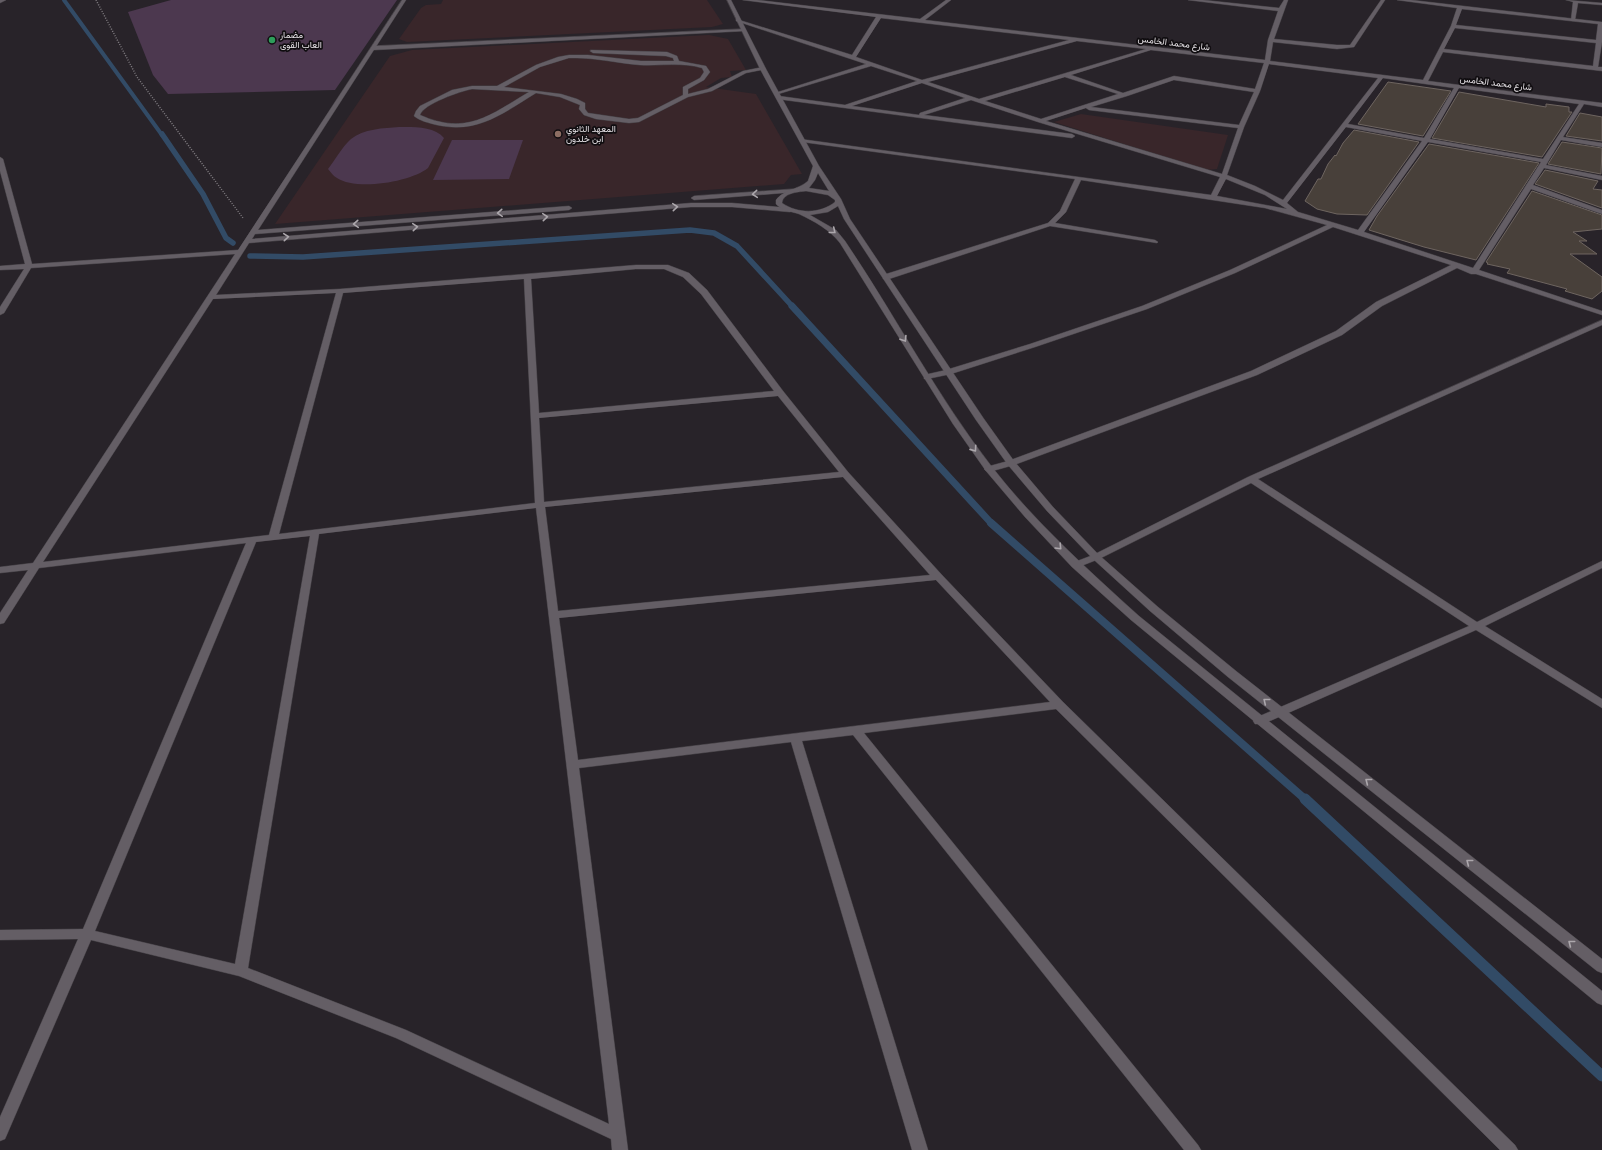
<svg xmlns="http://www.w3.org/2000/svg" width="1602" height="1150" font-family="'Times New Roman',Vazirmatn,serif">
  <rect width="100%" height="100%" fill="#282329"/>
  <g fill="#39262a">
    <path d="M443,0H707L723,24L712,27L407,42L399,39L421,8L426,5L441,4Z"/>
    <path d="M709,35L728,39L746,70L730,71L732,77L721,78L706,87L756,94L802,174L791,175L784,184L275,224L390,56L412,50Z"/>
    <path d="M1081,114L1228,135L1217,169L1206,170L1054,122Z"/>
  </g>
  <g fill="#4c384f">
    <path d="M171,0H397L335,90L168,94L153,75L128,12Z"/>
    <path d="M399,127C414,127 434,126 444,138L428,168C411,182 356,191 337,178C333,176 331,172 328,169C335,160 342,147 351,139C363,129 384,128 399,127Z"/>
    <path d="M452,140H523L509,179L433,180Z"/>
  </g>
  <g fill="none" stroke-linecap="round" stroke-linejoin="round">
    <path stroke="#324b66" stroke-width="4" d="M64,0L162,135"/>
    <g stroke="#324b66" stroke-width="5.5">
      <path d="M162,134L203,194L226,238L233,243"/>
      <path d="M250,256L303,257L690,230L714,233L737,246L793,307"/>
    </g>
    <path stroke="#324b66" stroke-width="7" d="M792,306L992,524"/>
    <path stroke="#324b66" stroke-width="8" d="M991,523L1306,800"/>
    <path stroke="#324b66" stroke-width="11" d="M1305,799L1602,1076"/>
  </g>
  <g fill="#48403a" stroke="#6e6560">
    <path d="M1388,82L1451,91L1423,136L1358,124Z"/>
    <path d="M1459,92L1546,107V104L1569,107V112H1572L1542,157L1432,138Z"/>
    <path d="M1580,113L1602,117V141L1566,136Z"/>
    <path d="M1354,130L1419,142L1367,215L1337,214L1317,209L1305,201L1318,179H1321L1328,164L1335,155L1336,156L1343,143Z"/>
    <path d="M1562,142L1602,148L1601,174L1548,164Z"/>
    <path d="M1429,144L1539,163L1476,260L1424,247L1369,230L1377,216Z"/>
    <path d="M1545,170L1598,181L1593,189L1602,190V208L1535,184Z"/>
    <path d="M1532,191L1602,215V229L1573,232L1587,241H1579L1597,254H1570L1602,277V291L1592,299L1565,291L1567,289L1507,273L1510,269L1487,264L1488,263L1486,262Z"/>
  </g>
  <g fill="none" stroke-linecap="round" stroke-linejoin="round">
    <g stroke="#444045" stroke-width="1">
      <g id="lane">
        <path d="M1566,0L1602,3V5L1578,3L1575,20L1573,21L1571,20L1573,2Z"/>
        <path d="M743,29L745,31L374,50L371,48L374,46Z"/>
        <path d="M591,50L667,52L677,56L679,61L706,66L710,72L704,80L688,89V94L708,89L743,71L763,67L766,69L746,73L712,91L688,97L639,122L629,123L596,119L584,115L579,109L580,105L560,97L536,93C503,113 478,134 437,125C429,123 420,121 414,116L416,111L420,106L452,90L472,86H497L536,65L558,57L569,55H588L641,61H674L673,58L666,56L593,53L590,51ZM569,58C593,57 616,63 640,65C661,66 682,62 702,68L704,72L700,78L683,87V95L638,118L629,119L588,113L585,109V103L577,99L561,94L504,87L540,67ZM472,89L529,92C490,115 467,136 420,115C423,104 461,91 472,89Z"/>
      </g>
    </g>
    <g stroke="#444045" stroke-width="1">
      <g id="street">
        <path d="M0,0H6L0,3Z"/>
        <path d="M402,0H406L258,230L569,206L572,208L569,210L255,234L252,239L691,203H732L790,208L793,210L790,212L732,207H691L249,243L216,295L340,289L636,265H668L689,273L707,290L783,391L848,472L942,575L1063,702L1515,1145L1518,1150H1500L1056,709L864,733L1198,1145L1201,1150H1184L853,735L802,741L928,1150H912L791,742L579,768L628,1150H612L611,1139L396,1038L239,976L91,940L5,1139L0,1141V1117L78,939L0,940V930L83,929L246,543L39,568L4,623L0,624V613L28,570L0,573V567L33,563L235,254L31,268L4,313L0,315V307L24,269L0,270V266L25,264L0,171V157L3,159L32,264L238,250ZM636,269H664L683,277L701,294L774,391L539,413L531,279ZM524,279L535,503L279,534L343,293ZM336,293L269,535L43,562L213,299ZM778,396L839,472L544,502L539,418ZM843,477L930,575L558,611L545,507ZM536,508L609,1124L406,1030L248,968L319,534ZM310,536L235,964L95,931L256,542ZM936,580L1050,702L578,760L559,618Z"/>
        <path d="M743,0H757L920,19L946,0H951L925,20L1265,60L1268,40L1278,11L1188,0H1203L1279,8L1284,0H1288L1274,39L1337,45H1350L1381,0H1385L1354,47L1337,49L1273,42L1270,61L1423,80L1451,26L1457,8L1397,0H1411L1602,22V42L1598,67H1602V71L1443,52L1428,81L1602,103V107L1584,104L1563,137L1602,143V147L1561,140L1546,165L1602,176V180L1544,168L1533,185L1602,210V214L1531,189L1479,270L1602,311V315L1476,274H1471L1457,268L1382,306L1342,335L1257,375L1014,465L989,472L986,471L984,469L986,467L1008,461L1251,371L1336,331L1376,302L1451,265L1333,227L1235,273L1147,309L1035,347L951,374L927,379H924V375L946,370L1030,344L1142,306L1230,270L1327,225L1265,208L1081,180L1066,212L1055,223L1155,240L1158,242L1157,243L1050,226L889,279H883V275L1048,223L1060,211L1075,179L802,142L799,140L800,139L1211,195L1220,177L1038,122L971,100L924,115L1072,134L1075,136L1072,138L777,99V97L779,96L845,105L917,81L871,66L775,95V93L866,64L736,21V19L852,55L876,17ZM1462,9L1598,24L1596,40L1456,25ZM881,18L1069,40L922,80L856,57ZM1455,28L1596,43L1593,66L1444,49ZM1077,41L1146,49L979,99L928,82ZM1151,50L1264,63L1255,89L1174,76L1123,93L1071,75ZM1269,64L1378,78L1283,200L1255,186L1227,175L1244,127L1260,91ZM1065,77L1118,94L1041,119L985,101ZM1383,78L1454,88L1424,138L1348,124ZM1174,80L1254,92L1239,125L1091,107L1127,96ZM922,83L965,98L920,113L919,115L852,106ZM1459,88L1579,104L1543,159L1430,139ZM1086,108L1089,110L1238,128L1222,174L1046,121ZM1346,127L1422,141L1358,230L1298,212L1287,203ZM1428,142L1541,162L1473,268L1364,232ZM1226,179L1265,195L1287,209L1217,196Z"/>
        <path d="M794,189L796,190V192L694,200L691,198L694,196Z"/>
        <path d="M1602,320V325L1258,479L1477,622L1602,561V568L1485,626L1602,699V708L1476,630L1263,724H1255L1253,721L1255,718L1469,626L1251,483L1099,559L1076,568L1071,565L1072,563L1093,555L1248,477Z"/>
      </g>
    </g>
    <g stroke="#444045" stroke-width="1">
      <path id="secondary" d="M727,0H731L766,69L819,166L841,199L850,219L984,419L1014,461L1053,507L1099,555L1158,607L1236,671L1602,959V973L1597,971L1228,677L1150,611L1093,559L1047,511L1008,465L976,420L844,219L838,206L828,212L810,215L836,230L845,241C895,315 937,396 992,467C1035,522 1087,569 1139,616L1602,991V1005L1597,1003L1131,620L1072,567L1025,517L986,471L953,424L840,243C830,230 814,221 799,214C790,211 782,211 776,204V200C784,189 798,190 808,181L813,166L760,69ZM818,173L829,191L809,188L815,180ZM806,191L828,195L835,200V202C820,214 798,214 782,203C783,193 797,192 806,191Z"/>
    </g>
    <path stroke="#7e7a7f" stroke-width="1.5" stroke-dasharray="1 1.5" stroke-linecap="butt" d="M96,0L137,77L243,218"/>
    <use href="#lane" fill="#645e65" fill-rule="evenodd"/>
    <use href="#street" fill="#645e65" fill-rule="evenodd"/>
    <use href="#secondary" fill="#645e65" fill-rule="evenodd"/>
  </g>
  <defs><path id="oneway-chevron" d="M-2-3.5L2.5 0L-2 3.5" fill="none" stroke-width="1.6" stroke-linecap="round" stroke-linejoin="round"/></defs>
  <g stroke="#aca7ac">
    <use href="#oneway-chevron" transform="translate(755 194) rotate(175)"/>
    <use href="#oneway-chevron" transform="translate(675 207) rotate(-5)"/>
    <use href="#oneway-chevron" transform="translate(500 213) rotate(176)"/>
    <use href="#oneway-chevron" transform="translate(545 217) rotate(-5)"/>
    <use href="#oneway-chevron" transform="translate(356 224) rotate(176)"/>
    <use href="#oneway-chevron" transform="translate(415 227) rotate(-5)"/>
    <use href="#oneway-chevron" transform="translate(833 231) rotate(39)"/>
    <use href="#oneway-chevron" transform="translate(286 237) rotate(-5)"/>
    <use href="#oneway-chevron" transform="translate(904 339) rotate(58)"/>
    <use href="#oneway-chevron" transform="translate(974 449) rotate(55)"/>
    <use href="#oneway-chevron" transform="translate(1059 547) rotate(46)"/>
    <use href="#oneway-chevron" transform="translate(1266 701) rotate(-141)"/>
    <use href="#oneway-chevron" transform="translate(1368 781) rotate(-142)"/>
    <use href="#oneway-chevron" transform="translate(1469 862) rotate(-142)"/>
    <use href="#oneway-chevron" transform="translate(1571 943) rotate(-142)"/>
  </g>
  <circle fill="#2e9e5b" stroke="#100d10" stroke-width="1.5" cx="272" cy="40" r="4"/>
  <circle fill="#8d6e63" stroke="#100d10" stroke-width="1.5" cx="558" cy="134" r="4"/>
  <g text-anchor="middle" stroke-width="3.5" stroke-linejoin="round" paint-order="stroke">
    <g font-size="9" fill="#e7e3e7" stroke="#100d10" text-anchor="start">
      <text x="280" y="38">مضمار<tspan x="280" dy="10">العاب القوى</tspan></text>
      <text x="566" y="132">المعهد الثانوي<tspan x="566" dy="10">ابن خلدون</tspan></text>
    </g>
    <g font-size="9" fill="#e7e3e7" stroke="#100d10">
      <text transform="translate(1174 43) rotate(7)" y="3">شارع محمد الخامس</text>
      <text transform="translate(1496 83) rotate(7)" y="3">شارع محمد الخامس</text>
    </g>
  </g>
</svg>
